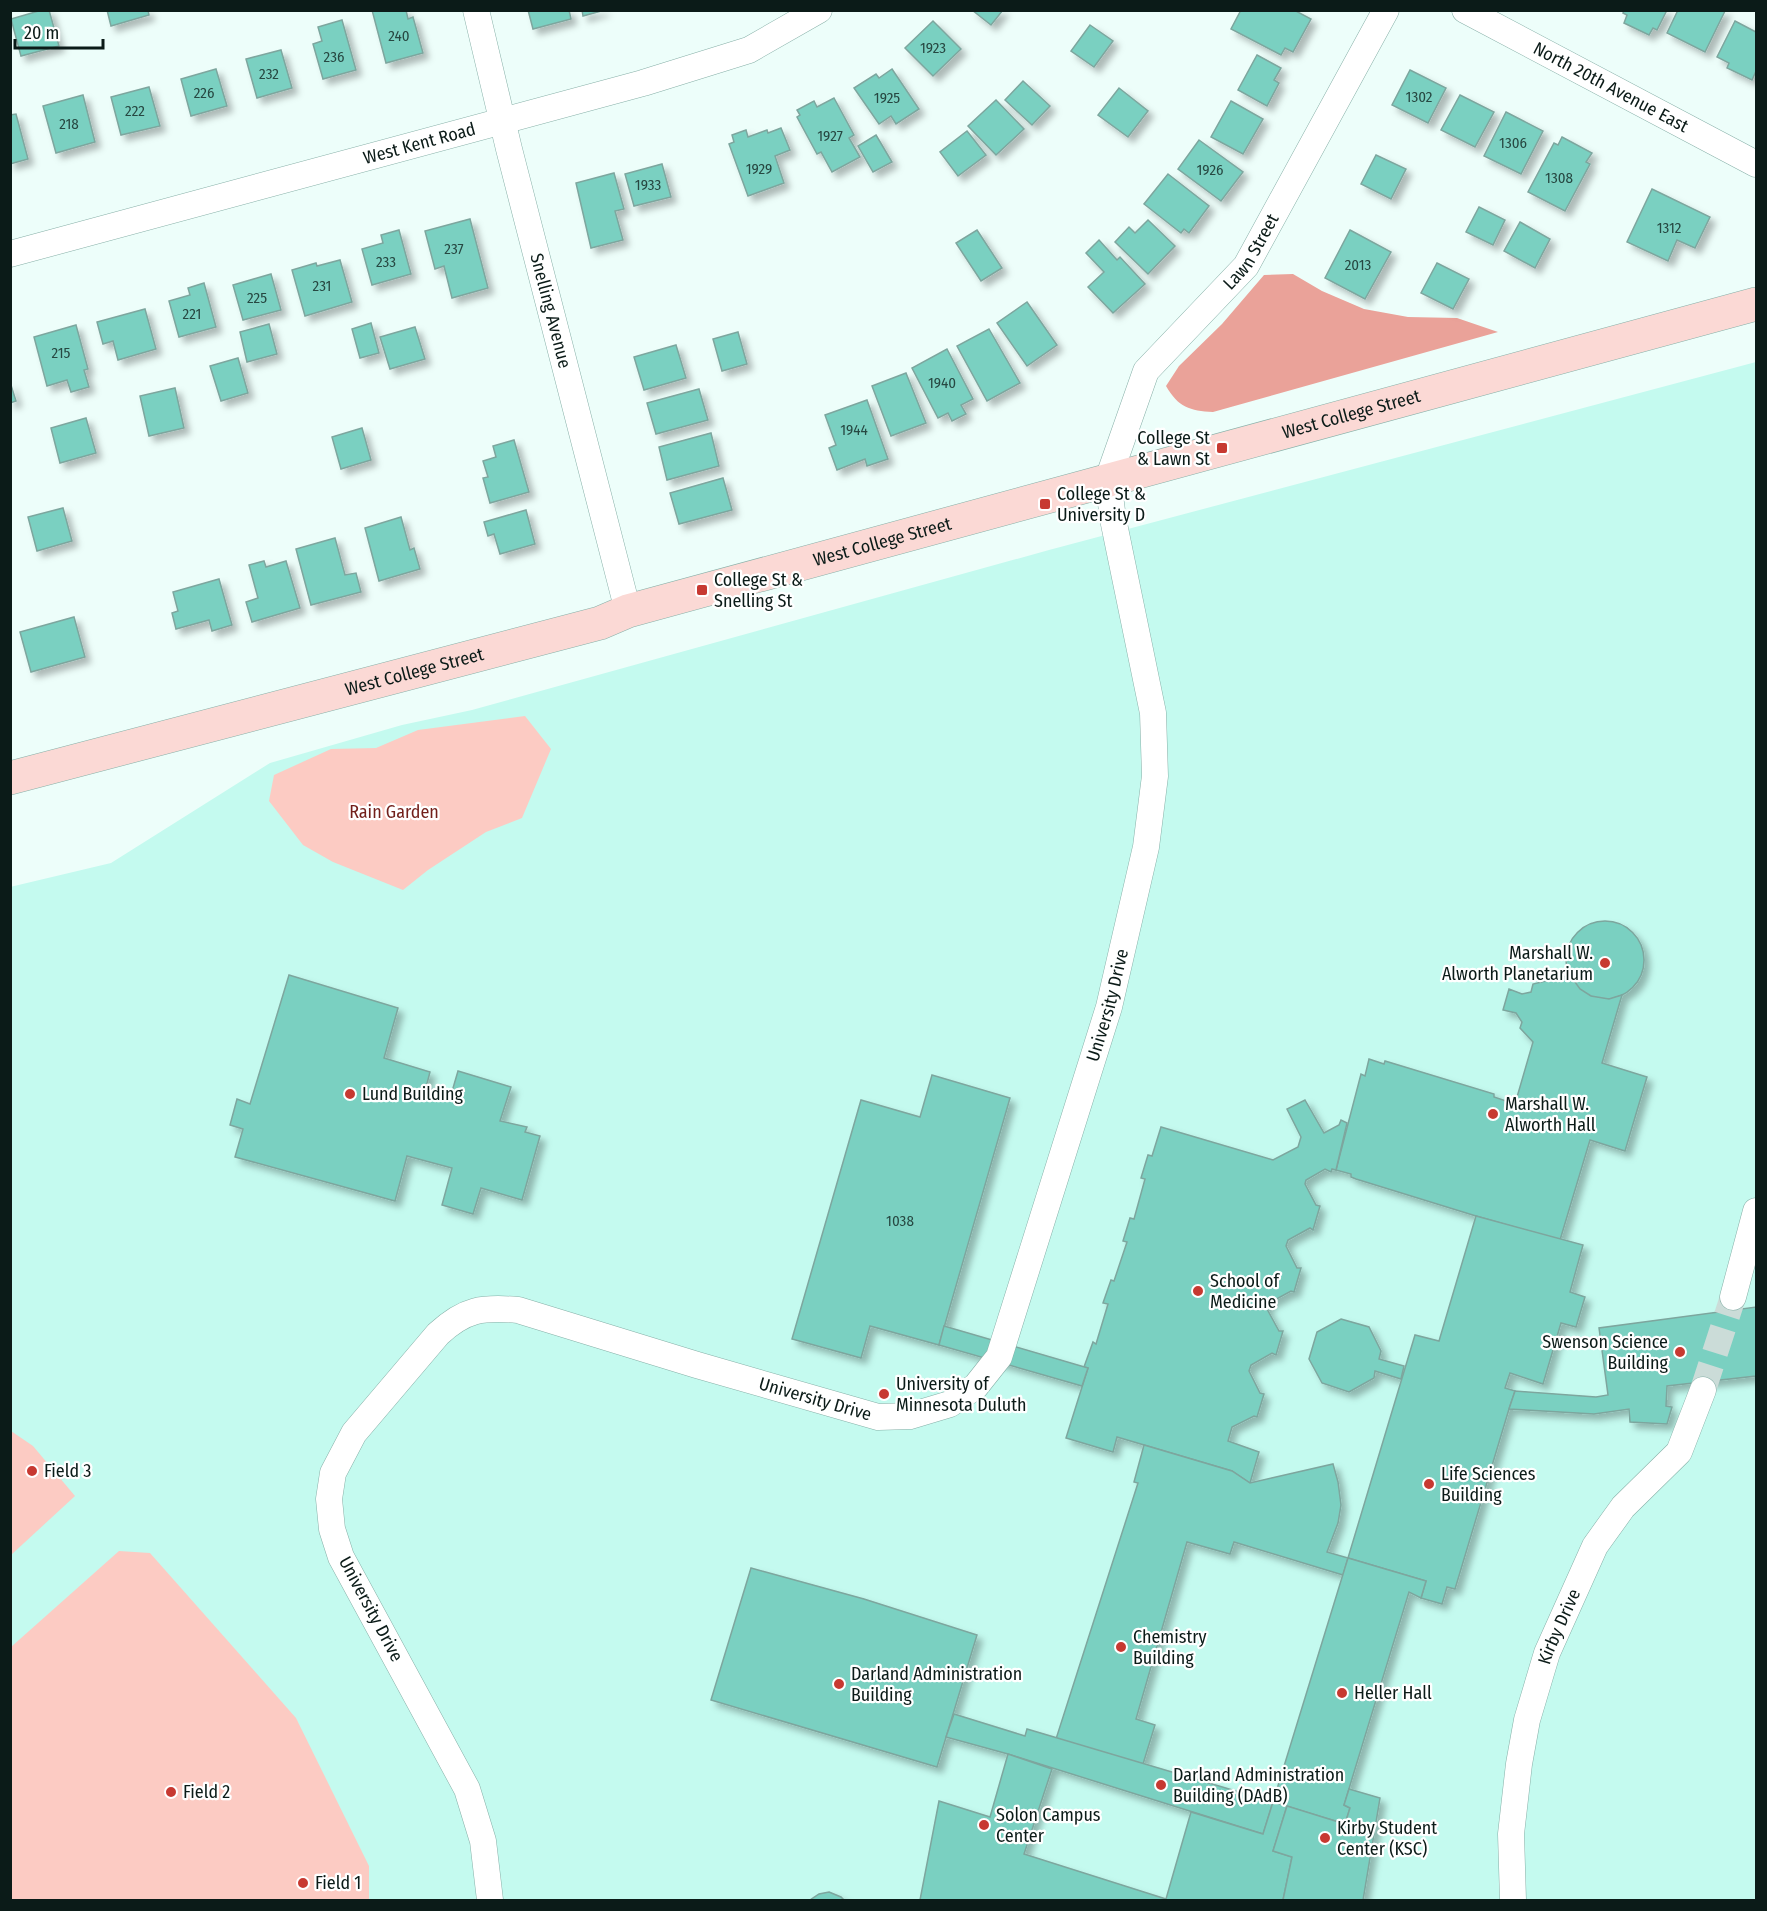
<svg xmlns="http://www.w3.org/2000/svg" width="1767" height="1911" font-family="'Fira Sans Condensed',sans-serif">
  <defs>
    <filter id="shadow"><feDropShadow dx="5.5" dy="5.5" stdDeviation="3" flood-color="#0004"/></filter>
  </defs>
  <rect width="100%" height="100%" fill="#edfefa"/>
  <path fill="#c4faef" d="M1756,362V1900H11L10,887L111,863L270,763L402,725L472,710L1049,550Z"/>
  <g fill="#fccbc3">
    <path d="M525,716L551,749L522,818L486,832L428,870L403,890L333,862L303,845L269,801L274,775L331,749L376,748L418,730Z"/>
    <path d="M11,1431L33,1446L75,1496L11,1555Z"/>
    <path d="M119,1551L150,1553L296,1718L369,1866V1900H11V1647Z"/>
  </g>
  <path fill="#eaa299" d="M1293,274L1322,291L1364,309L1408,317L1457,318L1498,332L1213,412C1190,411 1178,407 1166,386L1179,366L1222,324L1264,275Z"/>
  <g fill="#7ad0c1" stroke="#7da69e" stroke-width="1.5" filter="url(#shadow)">
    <path d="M42,10H49L59,46L21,56L11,19Z"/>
    <path d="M107,10H148L149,15L111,26Z"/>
    <path d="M372,10H406L408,19L413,17L423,53L386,63Z"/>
    <path d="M528,10H569L571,19L533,29Z"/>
    <path d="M582,10H605L583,16Z"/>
    <path d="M972,10H1003L991,25Z"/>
    <path d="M1241,10H1294L1311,19L1293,52L1285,48L1281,55L1231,29Z"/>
    <path d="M1624,10H1667L1657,30L1653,28L1649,35L1624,23L1627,15L1623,13Z"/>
    <path d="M1678,10L1725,11L1705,52L1667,33Z"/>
    <path d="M342,20L356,70L323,79L313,44L322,41L318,27Z"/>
    <path d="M933,21L961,49L933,76L905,48Z"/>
    <path d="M1735,21L1756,32V71L1752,80L1727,68L1729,63L1717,57Z"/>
    <path d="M1090,25L1113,41L1094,67L1071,51Z"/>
    <path d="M281,50L292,88L257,98L246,59Z"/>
    <path d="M1257,55L1281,68L1274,80L1279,83L1267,106L1238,90Z"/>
    <path d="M216,69L227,106L191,116L181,79Z"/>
    <path d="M892,69L919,109L896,124L891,116L879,124L854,88L876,74L879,78Z"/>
    <path d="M1410,70L1446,88L1428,123L1392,105Z"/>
    <path d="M1023,81L1050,106L1032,125L1005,100Z"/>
    <path d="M149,87L160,126L121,135L111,97Z"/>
    <path d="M1119,88L1148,111L1128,137L1098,115Z"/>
    <path d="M83,95L95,142L56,153L43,106Z"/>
    <path d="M1460,95L1494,112L1475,147L1441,130Z"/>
    <path d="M834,98L854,135L849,138L860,157L832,172L821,152L817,154L797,117L800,115L797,110L814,101L817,107Z"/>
    <path d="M996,100L1024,129L996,155L968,126Z"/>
    <path d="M1231,101L1263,119L1243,154L1211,137Z"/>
    <path d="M1506,112L1543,131L1521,174L1484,156Z"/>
    <path d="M16,114L28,159L10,164V115Z"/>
    <path d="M781,128L790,150L775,156L784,183L748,196L729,144L734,142L732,135L746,130L748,137L767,130L768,133Z"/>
    <path d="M967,131L986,155L958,176L940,152Z"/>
    <path d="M876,135L892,162L873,172L858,146Z"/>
    <path d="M1562,137L1592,153L1586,162L1590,164L1565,211L1528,192L1554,143L1558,145Z"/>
    <path d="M1199,140L1243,172L1221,201L1178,169Z"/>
    <path d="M1376,155L1406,169L1391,199L1361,184Z"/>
    <path d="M662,164L671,197L634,206L625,174Z"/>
    <path d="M614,173L624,209L615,211L623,240L591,248L576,183Z"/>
    <path d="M1168,174L1209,206L1189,233L1184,229L1181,233L1144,204Z"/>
    <path d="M1652,189L1710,217L1695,248L1677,240L1668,261L1627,242Z"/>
    <path d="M1479,207L1505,220L1493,245L1466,232Z"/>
    <path d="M470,219L488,288L452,298L444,266L435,269L425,231Z"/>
    <path d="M1148,220L1175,246L1148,274L1115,242L1129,227L1135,233Z"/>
    <path d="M1520,222L1550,239L1535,268L1504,251Z"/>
    <path d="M399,230L411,274L372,285L362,249L383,243L381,235Z"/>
    <path d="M977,230L1002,268L981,281L956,243Z"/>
    <path d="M1350,230L1391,252L1365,299L1325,278Z"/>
    <path d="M1099,240L1117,260L1120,257L1145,284L1113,313L1088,287L1104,272L1086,253Z"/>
    <path d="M340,260L352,302L305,316L292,270L316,263L317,266Z"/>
    <path d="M1437,263L1469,279L1453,309L1421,293Z"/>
    <path d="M271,274L281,310L243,320L233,285Z"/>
    <path d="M204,283L216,327L179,337L169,301L190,295L188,288Z"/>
    <path d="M1027,302L1057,345L1027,366L997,323Z"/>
    <path d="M145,309L156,349L118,360L113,341L103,344L97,322Z"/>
    <path d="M371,323L379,353L360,358L352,329Z"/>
    <path d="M269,324L277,354L247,362L240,332Z"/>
    <path d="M76,325L88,369L84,370L89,387L71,392L67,380L47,386L34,337Z"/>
    <path d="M415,327L425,359L390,369L380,337Z"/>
    <path d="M989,329L1020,383L987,401L957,346Z"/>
    <path d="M738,332L747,364L722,371L713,339Z"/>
    <path d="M676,345L686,378L644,390L634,357Z"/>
    <path d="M947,349L973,399L961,405L966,414L952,421L948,413L938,418L912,368Z"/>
    <path d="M238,358L248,393L221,401L210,366Z"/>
    <path d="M906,373L926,423L891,436L872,386Z"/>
    <path d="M10,382L16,401L10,403Z"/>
    <path d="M175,388L184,428L149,436L140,396Z"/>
    <path d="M699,389L708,420L656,434L647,403Z"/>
    <path d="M867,400L888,459L867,466L865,459L837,470L829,448L836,445L825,415Z"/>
    <path d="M86,418L96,453L60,463L51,428Z"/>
    <path d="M362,428L371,460L341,469L332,437Z"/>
    <path d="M711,433L719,466L667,480L659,447Z"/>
    <path d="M514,440L529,492L490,503L483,478L488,477L483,461L496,457L493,446Z"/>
    <path d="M723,478L732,510L679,524L670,493Z"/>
    <path d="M63,508L72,541L37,551L28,517Z"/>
    <path d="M526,510L535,544L500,554L494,534L488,536L484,522Z"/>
    <path d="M401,517L410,550L414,548L420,569L379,581L365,528Z"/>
    <path d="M335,538L345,575L356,573L361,592L311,605L296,549Z"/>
    <path d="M264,561L266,567L286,561L300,608L252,622L246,602L258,598L249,565Z"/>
    <path d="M219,579L232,625L212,631L209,620L176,629L172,613L178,611L173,592Z"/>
    <path d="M74,617L85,657L31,672L20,632Z"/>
    <circle cx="1605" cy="960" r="39"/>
    <path d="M289,975L398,1008L384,1058L430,1072L425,1091L429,1092L431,1089L451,1095L458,1071L511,1087L500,1121L527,1127L525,1132L540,1136L522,1200L481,1188L473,1214L442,1205L452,1168L407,1156L395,1201L235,1157L243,1129L230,1125L237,1099L250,1104Z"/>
    <path d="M1570,975L1580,989L1591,996L1609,999L1622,995L1602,1063L1647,1077L1625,1151L1590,1140L1560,1240L1476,1216L1356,1179L1351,1177V1174L1336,1170L1361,1074L1365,1076L1369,1059L1384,1064L1385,1061L1494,1094V1097L1515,1104L1533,1042L1520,1028L1522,1022L1516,1013L1503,1010L1509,989L1522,994L1531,992L1533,984Z"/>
    <path d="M932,1075L1010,1098L939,1345L870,1326L861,1358L792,1339L861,1100L920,1117Z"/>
    <path d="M1305,1100L1324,1133L1339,1125L1341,1120L1347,1123L1336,1170L1332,1169L1331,1172L1325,1169L1306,1180L1305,1184L1316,1205L1320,1206L1313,1230L1310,1228L1288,1240L1286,1246L1297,1268H1301L1294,1292L1291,1291L1269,1303L1267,1309L1279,1331H1283L1276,1355L1272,1353L1251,1365L1249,1371L1260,1393L1264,1394L1257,1417L1254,1416L1232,1427L1228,1441L1259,1452L1250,1483L1232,1471L1117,1437L1113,1452L1066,1438L1088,1368L1084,1367L1093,1342L1096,1344L1108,1304L1103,1303L1111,1280L1114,1281L1127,1242L1123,1241L1130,1218L1134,1219L1145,1179L1141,1178L1148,1155L1152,1156L1161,1127L1273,1160L1298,1147L1301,1137L1287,1109Z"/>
    <path d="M1476,1216L1583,1245L1570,1292L1585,1297L1576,1327L1561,1323L1543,1384L1510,1373L1505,1388L1515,1391L1509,1409L1455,1589L1447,1587L1442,1604L1421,1598L1426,1581L1348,1558L1415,1335L1439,1341Z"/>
    <path d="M1756,1307V1376L1667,1386L1666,1406L1672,1407L1667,1424L1630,1422L1629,1409L1594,1414L1509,1409L1515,1391L1596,1397L1608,1395L1599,1328Z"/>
    <path d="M1341,1319L1369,1327L1381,1351L1379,1359L1404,1366L1401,1379L1375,1371L1374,1378L1349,1392L1322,1383L1309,1359L1317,1332Z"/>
    <path d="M944,1326L1088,1368L1082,1386L939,1345Z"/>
    <path d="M1144,1445L1232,1471L1250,1483L1333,1464L1338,1482L1341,1505L1338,1523L1327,1552L1348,1558L1343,1575L1234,1542L1230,1554L1187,1542L1136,1719L1155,1725L1143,1764L1056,1739L1138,1483L1134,1482Z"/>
    <path d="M1348,1558L1426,1581L1421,1598L1409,1592L1344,1805L1350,1808L1345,1824L1273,1802Z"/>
    <path d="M751,1568L864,1599L977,1635L937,1767L711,1700Z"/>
    <path d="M954,1714L1025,1736L1027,1729L1273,1802L1263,1834L1008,1754L946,1737Z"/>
    <path d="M1008,1754L1052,1769L1024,1854L1166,1899L1191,1812L1263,1834L1273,1802L1287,1806L1273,1851L1292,1857L1283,1900H920L939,1801L990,1817Z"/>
    <path d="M1349,1789L1380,1798L1363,1900H1283L1292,1857L1273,1851L1287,1806L1345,1824L1350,1808L1344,1805Z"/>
    <path d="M829,1892L841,1897L844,1900H810L819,1894Z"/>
  </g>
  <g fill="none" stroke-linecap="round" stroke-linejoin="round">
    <path stroke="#cbdcd8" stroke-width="26" stroke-dasharray="26 13" stroke-linecap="butt" d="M1703,1390L1733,1297"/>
    <g stroke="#87b0a8" stroke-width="27">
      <g id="street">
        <path id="s1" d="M476,10L509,149L628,611"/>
        <path id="s2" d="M1465,10L1756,164"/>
        <path id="s3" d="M10,254L643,83L749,50L819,10"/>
        <path d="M1733,1297L1756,1211"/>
        <path id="s4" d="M490,1900L483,1841L467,1789L341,1557L332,1529L329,1499L333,1473L354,1433L438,1334C465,1309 482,1307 518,1310L697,1365L878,1417L910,1416L950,1404L976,1386L999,1357L1109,1007L1146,847L1155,776L1153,713L1113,519L1108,479L1146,371L1246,266L1386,10"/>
        <path id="s5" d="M1513,1900L1511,1834L1519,1764L1527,1720L1547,1653L1595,1546L1623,1507L1679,1452L1703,1390"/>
      </g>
    </g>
    <g stroke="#87b0a8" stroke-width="34">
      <g id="secondary">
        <path id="s6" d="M10,778L600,623L628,611L1756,304"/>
      </g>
    </g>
    <use href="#street" stroke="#fff" stroke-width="26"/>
    <use href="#secondary" stroke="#fbd9d5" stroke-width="33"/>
  </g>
  <g fill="#c73931" stroke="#fff" stroke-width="2">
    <rect x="1216" y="442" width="12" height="12" rx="3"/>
    <rect x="1039" y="498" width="12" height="12" rx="3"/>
    <rect x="696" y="584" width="12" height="12" rx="3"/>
    <circle cx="1605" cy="963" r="6"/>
    <circle cx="350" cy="1094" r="6"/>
    <circle cx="1493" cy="1114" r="6"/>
    <circle cx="1198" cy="1291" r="6"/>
    <circle cx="1680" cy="1352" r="6"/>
    <circle cx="884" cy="1394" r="6"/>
    <circle cx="32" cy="1471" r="6"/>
    <circle cx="1429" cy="1484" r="6"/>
    <circle cx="1121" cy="1647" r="6"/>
    <circle cx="839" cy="1684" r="6"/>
    <circle cx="1342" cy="1693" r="6"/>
    <circle cx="1161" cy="1785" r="6"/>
    <circle cx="171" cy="1792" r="6"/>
    <circle cx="984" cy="1825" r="6"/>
    <circle cx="1325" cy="1838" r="6"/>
    <circle cx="303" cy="1883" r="6"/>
  </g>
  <g text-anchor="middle" stroke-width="4.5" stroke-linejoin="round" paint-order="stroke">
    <g font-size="15" fill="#274842">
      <text x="399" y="41">240</text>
      <text x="933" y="53">1923</text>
      <text x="334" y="62">236</text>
      <text x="269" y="79">232</text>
      <text x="204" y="98">226</text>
      <text x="1419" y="102">1302</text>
      <text x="887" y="103">1925</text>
      <text x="135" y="116">222</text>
      <text x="69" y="129">218</text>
      <text x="830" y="141">1927</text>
      <text x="1513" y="148">1306</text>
      <text x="759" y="174">1929</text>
      <text x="1210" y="175">1926</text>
      <text x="1559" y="183">1308</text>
      <text x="648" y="190">1933</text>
      <text x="1669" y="233">1312</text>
      <text x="454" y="254">237</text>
      <text x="386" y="267">233</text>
      <text x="1358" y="270">2013</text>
      <text x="322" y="291">231</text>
      <text x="257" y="303">225</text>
      <text x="192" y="319">221</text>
      <text x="61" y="358">215</text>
      <text x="942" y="388">1940</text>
      <text x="854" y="435">1944</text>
      <text x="900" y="1226">1038</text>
    </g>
    <g font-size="18" fill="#0b1b18" stroke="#fff">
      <text dy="6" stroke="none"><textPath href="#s2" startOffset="165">North 20th Avenue East</textPath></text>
      <text dy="6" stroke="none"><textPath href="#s3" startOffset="424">West Kent Road</textPath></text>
      <text dy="6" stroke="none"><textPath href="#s4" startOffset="2422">Lawn Street</textPath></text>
      <text dy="6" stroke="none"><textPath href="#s1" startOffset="310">Snelling Avenue</textPath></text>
      <text dy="6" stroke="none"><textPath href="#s6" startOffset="1390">West College Street</textPath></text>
      <text dy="6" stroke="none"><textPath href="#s6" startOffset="904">West College Street</textPath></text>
      <text dy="6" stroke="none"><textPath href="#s6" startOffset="418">West College Street</textPath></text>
      <text dy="6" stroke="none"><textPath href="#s4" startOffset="1612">University Drive</textPath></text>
      <text dy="6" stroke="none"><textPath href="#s4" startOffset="1036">University Drive</textPath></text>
      <text transform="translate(371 1609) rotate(62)" y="6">University Drive</text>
      <text dy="6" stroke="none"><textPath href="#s5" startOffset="280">Kirby Drive</textPath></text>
    </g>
    <g font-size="18" fill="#0b1b18" stroke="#fff" text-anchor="start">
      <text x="1210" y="444" text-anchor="end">College St<tspan x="1210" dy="21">&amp; Lawn St</tspan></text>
      <text x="1057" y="500">College St &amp;<tspan x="1057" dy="21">University D</tspan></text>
      <text x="714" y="586">College St &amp;<tspan x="714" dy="21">Snelling St</tspan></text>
      <text x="1593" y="959" text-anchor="end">Marshall W.<tspan x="1593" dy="21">Alworth Planetarium</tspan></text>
      <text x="362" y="1100">Lund Building</text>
      <text x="1505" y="1110">Marshall W.<tspan x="1505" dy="21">Alworth Hall</tspan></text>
      <text x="1210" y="1287">School of<tspan x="1210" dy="21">Medicine</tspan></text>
      <text x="1668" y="1348" text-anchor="end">Swenson Science<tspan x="1668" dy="21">Building</tspan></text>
      <text x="896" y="1390">University of<tspan x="896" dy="21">Minnesota Duluth</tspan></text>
      <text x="44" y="1477">Field 3</text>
      <text x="1441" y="1480">Life Sciences<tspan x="1441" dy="21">Building</tspan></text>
      <text x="1133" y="1643">Chemistry<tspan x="1133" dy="21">Building</tspan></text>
      <text x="851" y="1680">Darland Administration<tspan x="851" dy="21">Building</tspan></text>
      <text x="1354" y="1699">Heller Hall</text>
      <text x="1173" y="1781">Darland Administration<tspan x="1173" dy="21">Building (DAdB)</tspan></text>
      <text x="183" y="1798">Field 2</text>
      <text x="996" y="1821">Solon Campus<tspan x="996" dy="21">Center</tspan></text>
      <text x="1337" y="1834">Kirby Student<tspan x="1337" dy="21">Center (KSC)</tspan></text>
      <text x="315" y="1889">Field 1</text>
    </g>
    <g font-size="18" fill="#721f1a" stroke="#fff">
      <text x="394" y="818">Rain Garden</text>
    </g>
  </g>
  <rect width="1767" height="1911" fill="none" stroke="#0b1b18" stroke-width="24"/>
  <path d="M15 39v9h88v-9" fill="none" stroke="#0b1b18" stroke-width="3"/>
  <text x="24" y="39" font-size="18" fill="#0b1b18" stroke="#ffffff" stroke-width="4.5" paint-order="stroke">20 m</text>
</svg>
